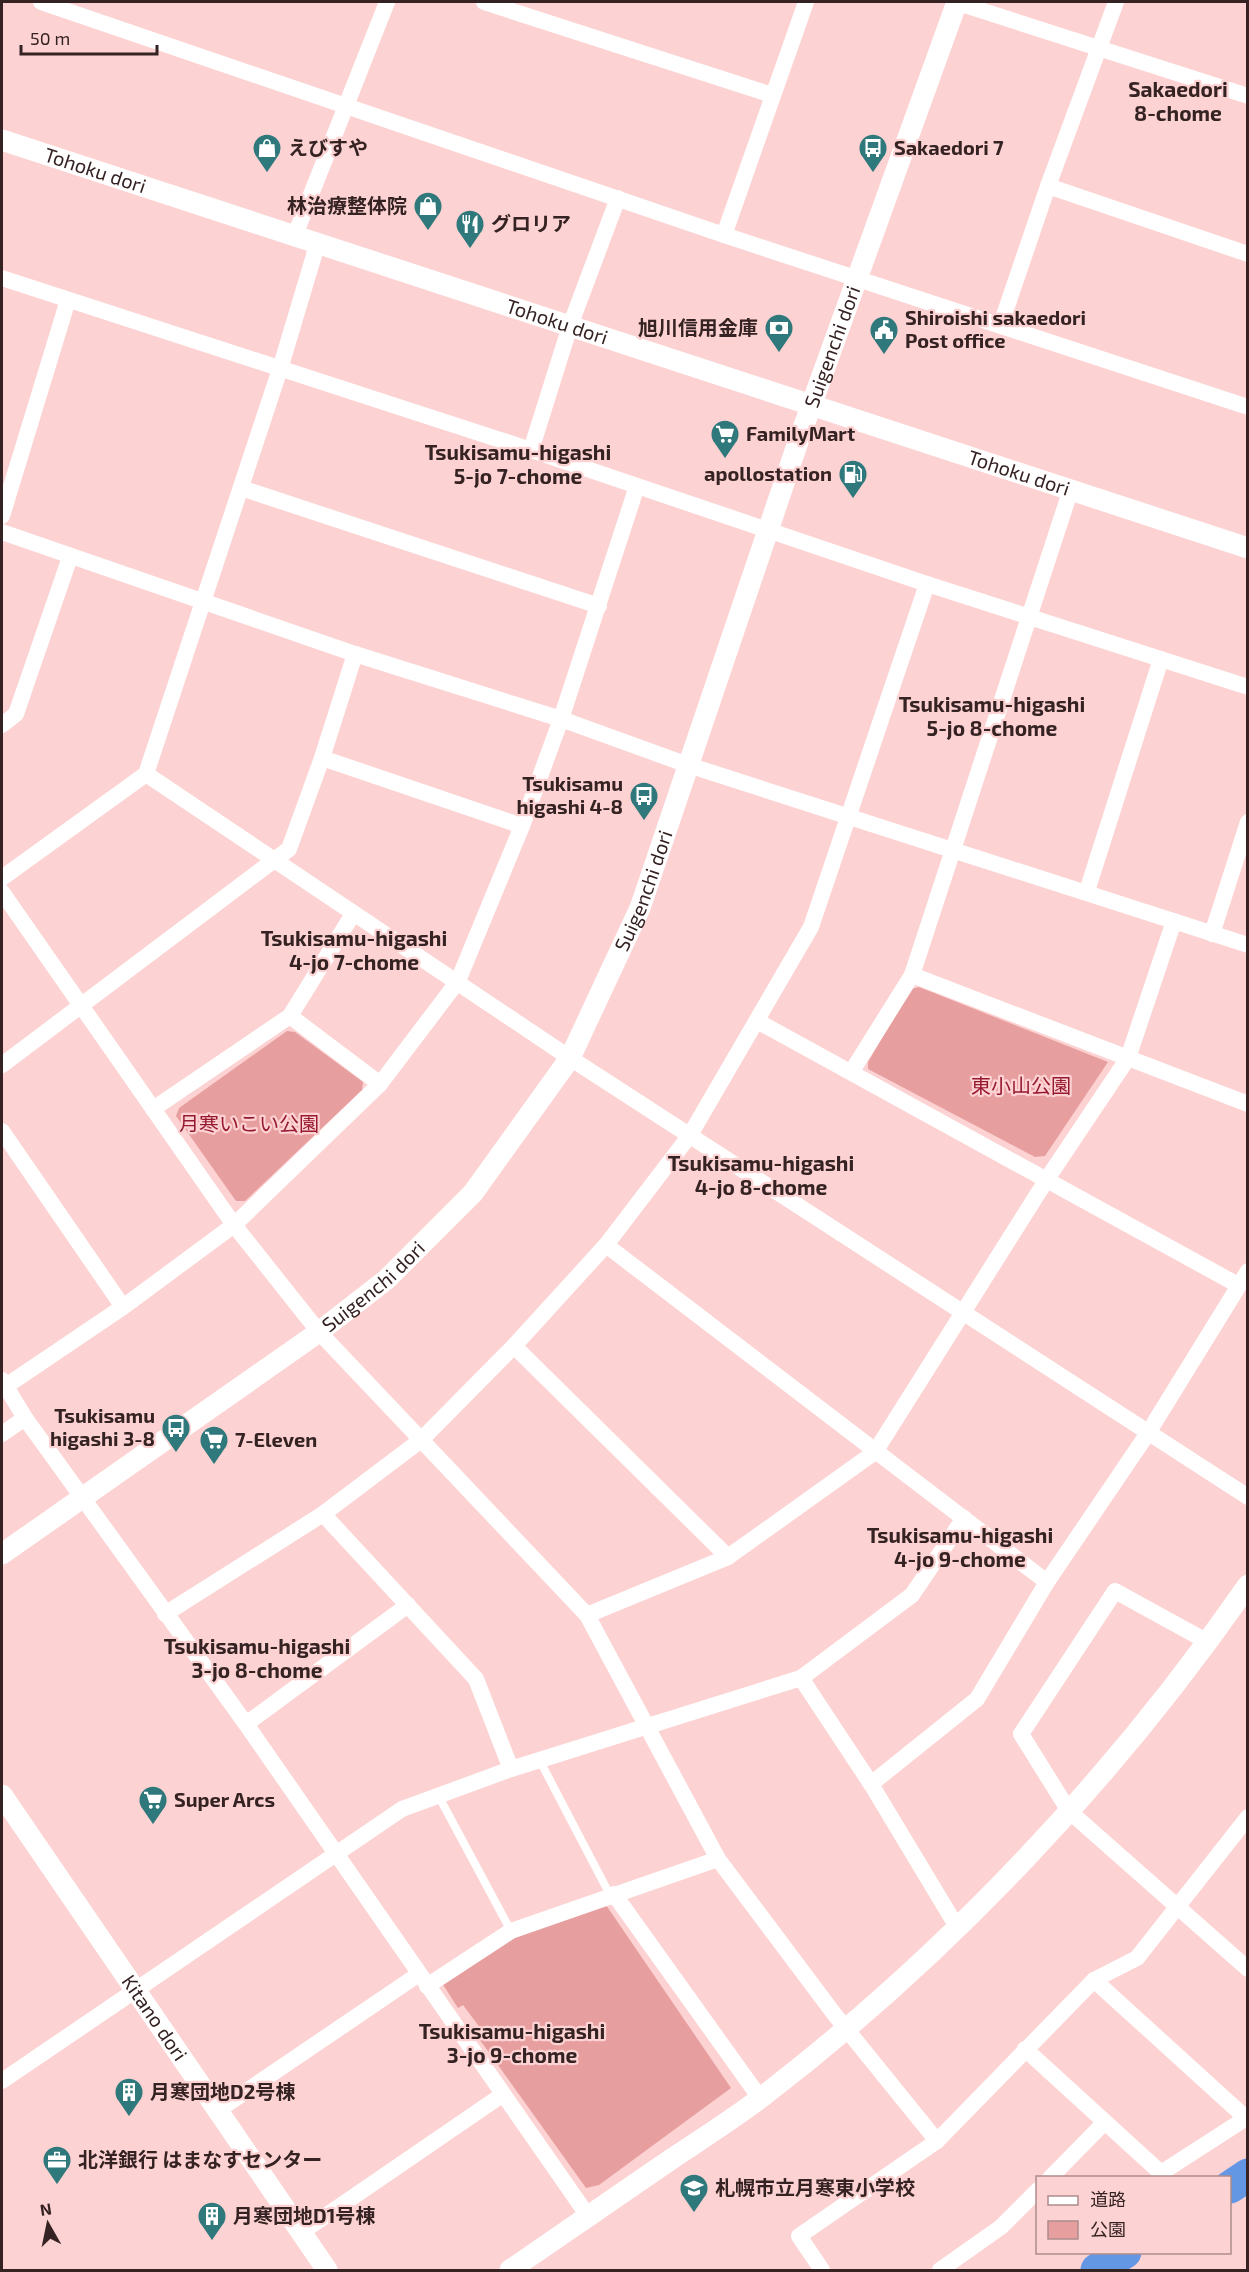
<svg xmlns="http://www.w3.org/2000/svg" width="1249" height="2272" font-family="'Exo 2','Noto Sans JP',sans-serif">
  <rect width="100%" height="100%" fill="#fdd2d2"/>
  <g fill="#e79e9f">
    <path d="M919,987L1108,1062L1045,1156L1035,1157L868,1069V1062L911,989Z"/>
    <path d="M287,1031L295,1032L363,1082L362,1090L245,1201H236L176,1116L179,1108Z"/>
    <path d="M606,1905L731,2088L599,2185L586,2188L475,2033L481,2029L463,2005L458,2008L442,1983L506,1940Z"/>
  </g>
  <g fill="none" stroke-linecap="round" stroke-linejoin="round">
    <g stroke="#6397e4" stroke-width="33">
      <path d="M1230,2187L1248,2175"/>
      <path d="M1097,2270L1125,2252"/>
    </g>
    <g stroke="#fff" stroke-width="8">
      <path d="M540,1761L610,1895"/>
      <path d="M438,1795L511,1931"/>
    </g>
    <g stroke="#fff" stroke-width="16">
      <path d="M41,2L724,235L1248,407"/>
      <path d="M484,2L772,95"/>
      <path d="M955,2L1248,96"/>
      <path d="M1048,186L1248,254"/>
      <path d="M295,235L387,2"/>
      <path d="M724,235L806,2"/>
      <path d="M2,278L531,450L927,584L1248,687"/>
      <path d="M1001,324L1048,186L1116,2"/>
      <path d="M531,450L570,326L618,198"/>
      <path d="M241,488L599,606"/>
      <path d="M2,516L68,300"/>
      <path d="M2,532L355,654L561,719L688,765L1248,945"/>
      <path d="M2,725L16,714L70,557"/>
      <path d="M322,758L522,826"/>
      <path d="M146,774L570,1058L1248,1497"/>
      <path d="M2,878L146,774L280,369L318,242"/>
      <path d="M1087,891L1161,659"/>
      <path d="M2,892L234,1225L319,1332L587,1615L718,1859L835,2015L937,2141"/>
      <path d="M1212,934L1248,822"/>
      <path d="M912,975L1248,1104"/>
      <path d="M290,1016L380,1084"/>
      <path d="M757,1021L1238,1285"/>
      <path d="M2,1065L289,849L322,758L355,654"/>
      <path d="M852,1071L912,975L1070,492"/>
      <path d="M153,1109L290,1016L353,914"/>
      <path d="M2,1131L123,1307"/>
      <path d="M606,1245L1047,1582"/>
      <path d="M514,1346L728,1557"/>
      <path d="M2,1380L25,1418L246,1724L588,2216"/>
      <path d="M6,1386L123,1307L234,1225L380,1084L458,981L522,826L561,719L637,486"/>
      <path d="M2,1434L25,1418"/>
      <path d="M323,1514L476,1679L511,1769"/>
      <path d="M165,1614L323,1514L421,1440L514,1346L606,1245L690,1135L811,927L927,584"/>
      <path d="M587,1615L728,1557L875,1452L1047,1179L1128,1058L1174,921"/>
      <path d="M1208,1642L1115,1591L1021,1734L1069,1811L1248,1969"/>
      <path d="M801,1678L871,1784L957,1927"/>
      <path d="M246,1724L408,1605"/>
      <path d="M871,1784L977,1699L1047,1582L1148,1433L1248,1271"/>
      <path d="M614,1894L760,2098"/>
      <path d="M1094,1980L1246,2118"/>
      <path d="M427,1986L511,1931L718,1859"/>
      <path d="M1025,2049L1161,2173L1248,2117"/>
      <path d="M2,2081L402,1809L511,1769L801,1678L912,1595L964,1518"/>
      <path d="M217,2111L419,1974"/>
      <path d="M1050,2178L1104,2123"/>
      <path d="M302,2232L502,2095"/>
      <path d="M822,2270L799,2236L937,2141L1094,1980L1137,1958L1248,1817"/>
      <path d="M940,2270L1001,2227L1038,2190"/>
    </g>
    <g stroke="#fff" stroke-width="21">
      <path id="s1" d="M2,140L1248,548"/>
      <path id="s2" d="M2,1554L319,1332L387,1279L473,1193L570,1058L640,908L798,442L957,2"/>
      <path id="s3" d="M2,1795L327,2270"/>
      <path d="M510,2270C564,2233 619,2195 673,2158C703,2138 733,2119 762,2097C948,1954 1114,1778 1248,1585"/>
    </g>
  </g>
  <defs>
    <g id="shop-pin" transform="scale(1.5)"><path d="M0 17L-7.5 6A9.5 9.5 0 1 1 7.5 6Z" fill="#2f787b" stroke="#fdd2d2"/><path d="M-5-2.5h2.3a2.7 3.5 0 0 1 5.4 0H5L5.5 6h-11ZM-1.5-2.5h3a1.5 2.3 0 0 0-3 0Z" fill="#fff"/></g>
    <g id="bus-pin" transform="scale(1.5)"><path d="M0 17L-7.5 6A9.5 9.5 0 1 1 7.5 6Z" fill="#2f787b" stroke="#fdd2d2"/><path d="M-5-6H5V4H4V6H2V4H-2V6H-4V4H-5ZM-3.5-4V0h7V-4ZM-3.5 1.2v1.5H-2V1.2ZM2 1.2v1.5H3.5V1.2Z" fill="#fff"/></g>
    <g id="restaurant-pin" transform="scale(1.5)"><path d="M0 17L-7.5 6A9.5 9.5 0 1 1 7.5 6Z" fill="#2f787b" stroke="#fdd2d2"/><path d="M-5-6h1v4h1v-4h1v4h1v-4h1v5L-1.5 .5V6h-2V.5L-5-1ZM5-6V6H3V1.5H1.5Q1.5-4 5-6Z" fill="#fff"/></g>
    <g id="bank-pin" transform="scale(1.5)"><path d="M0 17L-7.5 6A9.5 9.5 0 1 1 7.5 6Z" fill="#2f787b" stroke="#fdd2d2"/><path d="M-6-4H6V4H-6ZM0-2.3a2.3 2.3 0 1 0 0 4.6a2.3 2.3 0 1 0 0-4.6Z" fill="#fff"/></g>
    <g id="civic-pin" transform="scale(1.5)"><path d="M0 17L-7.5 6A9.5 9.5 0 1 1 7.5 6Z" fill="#2f787b" stroke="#fdd2d2"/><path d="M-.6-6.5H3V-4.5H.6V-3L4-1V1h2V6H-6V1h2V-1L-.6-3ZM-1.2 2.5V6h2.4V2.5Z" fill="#fff"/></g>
    <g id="supermarket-pin" transform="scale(1.5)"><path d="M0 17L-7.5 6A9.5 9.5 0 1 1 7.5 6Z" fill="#2f787b" stroke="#fdd2d2"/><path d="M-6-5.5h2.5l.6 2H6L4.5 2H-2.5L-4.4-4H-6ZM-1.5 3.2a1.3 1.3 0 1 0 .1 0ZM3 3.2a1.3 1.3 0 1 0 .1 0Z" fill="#fff"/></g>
    <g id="fuel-pin" transform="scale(1.5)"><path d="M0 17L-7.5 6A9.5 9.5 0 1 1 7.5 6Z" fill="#2f787b" stroke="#fdd2d2"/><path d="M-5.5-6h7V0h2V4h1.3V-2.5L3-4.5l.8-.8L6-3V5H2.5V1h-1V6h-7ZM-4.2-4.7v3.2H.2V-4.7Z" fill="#fff"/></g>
    <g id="building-pin" transform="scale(1.5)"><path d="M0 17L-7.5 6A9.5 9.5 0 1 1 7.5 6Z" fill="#2f787b" stroke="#fdd2d2"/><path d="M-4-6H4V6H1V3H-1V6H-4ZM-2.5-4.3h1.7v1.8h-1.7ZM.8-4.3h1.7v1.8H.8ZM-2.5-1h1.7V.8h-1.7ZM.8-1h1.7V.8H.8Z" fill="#fff"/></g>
    <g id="office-pin" transform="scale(1.5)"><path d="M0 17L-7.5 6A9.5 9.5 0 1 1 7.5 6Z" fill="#2f787b" stroke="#fdd2d2"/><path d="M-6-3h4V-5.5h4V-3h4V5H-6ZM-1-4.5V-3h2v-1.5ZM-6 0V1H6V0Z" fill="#fff"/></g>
    <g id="school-pin" transform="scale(1.5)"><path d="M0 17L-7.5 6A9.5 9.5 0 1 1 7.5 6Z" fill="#2f787b" stroke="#fdd2d2"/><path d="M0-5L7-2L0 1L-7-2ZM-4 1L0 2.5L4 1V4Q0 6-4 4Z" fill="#fff"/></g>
  </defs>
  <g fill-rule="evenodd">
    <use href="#shop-pin" x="267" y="148"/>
    <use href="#bus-pin" x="873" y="148"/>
    <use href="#shop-pin" x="428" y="206"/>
    <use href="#restaurant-pin" x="470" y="224"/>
    <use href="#bank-pin" x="779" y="328"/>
    <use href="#civic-pin" x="884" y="330"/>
    <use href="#supermarket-pin" x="725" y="434"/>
    <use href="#fuel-pin" x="853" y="474"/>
    <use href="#bus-pin" x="644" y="796"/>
    <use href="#bus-pin" x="176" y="1428"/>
    <use href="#supermarket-pin" x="214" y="1440"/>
    <use href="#supermarket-pin" x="153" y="1800"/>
    <use href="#building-pin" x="129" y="2092"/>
    <use href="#office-pin" x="57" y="2160"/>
    <use href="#school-pin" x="694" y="2188"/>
    <use href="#building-pin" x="212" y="2216"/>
  </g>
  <g text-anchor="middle" stroke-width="4.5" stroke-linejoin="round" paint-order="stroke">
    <g font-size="20" font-weight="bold" fill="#352222" stroke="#fdd2d2" text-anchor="start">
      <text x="288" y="155">えびすや</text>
      <text x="894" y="155">Sakaedori 7</text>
      <text x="407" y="213" text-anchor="end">林治療整体院</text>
      <text x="491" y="231">グロリア</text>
      <text x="905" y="325">Shiroishi sakaedori<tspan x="905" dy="23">Post office</tspan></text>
      <text x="758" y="335" text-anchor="end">旭川信用金庫</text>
      <text x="746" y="441">FamilyMart</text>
      <text x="832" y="481" text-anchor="end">apollostation</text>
      <text x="623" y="791" text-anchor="end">Tsukisamu<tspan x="623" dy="23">higashi 4-8</tspan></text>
      <text x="155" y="1423" text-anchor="end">Tsukisamu<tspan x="155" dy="23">higashi 3-8</tspan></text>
      <text x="235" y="1447">7-Eleven</text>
      <text x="174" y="1807">Super Arcs</text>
      <text x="150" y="2099">月寒団地D2号棟</text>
      <text x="78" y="2167">北洋銀行 はまなすセンター</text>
      <text x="715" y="2195">札幌市立月寒東小学校</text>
      <text x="233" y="2223">月寒団地D1号棟</text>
    </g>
    <g font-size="20" fill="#352222" stroke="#fdd2d2">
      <text dy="7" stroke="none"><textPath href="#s1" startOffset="98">Tohoku dori</textPath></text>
      <text dy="7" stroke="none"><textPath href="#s1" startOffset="584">Tohoku dori</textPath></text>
      <text dy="7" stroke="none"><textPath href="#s2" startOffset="1520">Suigenchi dori</textPath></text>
      <text dy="7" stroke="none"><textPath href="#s1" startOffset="1070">Tohoku dori</textPath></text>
      <text dy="7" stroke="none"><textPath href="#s2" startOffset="944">Suigenchi dori</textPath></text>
      <text dy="7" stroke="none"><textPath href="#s2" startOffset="458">Suigenchi dori</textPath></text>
      <text dy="7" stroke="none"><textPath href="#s3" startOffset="270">Kitano dori</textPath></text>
    </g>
    <g font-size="20" fill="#96192f" stroke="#fdd2d2">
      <text x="1021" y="1093">東小山公園</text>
      <text x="249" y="1131">月寒いこい公園</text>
    </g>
    <g font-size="21" font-weight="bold" fill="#352222" stroke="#fdd2d2">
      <text x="1178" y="97">Sakaedori<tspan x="1178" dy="24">8-chome</tspan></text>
      <text x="518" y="460">Tsukisamu-higashi<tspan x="518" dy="24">5-jo 7-chome</tspan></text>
      <text x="992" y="712">Tsukisamu-higashi<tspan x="992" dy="24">5-jo 8-chome</tspan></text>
      <text x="354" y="946">Tsukisamu-higashi<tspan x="354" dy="24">4-jo 7-chome</tspan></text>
      <text x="761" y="1171">Tsukisamu-higashi<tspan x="761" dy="24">4-jo 8-chome</tspan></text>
      <text x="960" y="1543">Tsukisamu-higashi<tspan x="960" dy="24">4-jo 9-chome</tspan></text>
      <text x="257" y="1654">Tsukisamu-higashi<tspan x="257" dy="24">3-jo 8-chome</tspan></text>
      <text x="512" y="2039">Tsukisamu-higashi<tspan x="512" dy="24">3-jo 9-chome</tspan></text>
    </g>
  </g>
  <rect width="1249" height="2272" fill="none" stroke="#352222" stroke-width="6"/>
  <rect x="1036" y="2176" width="195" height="78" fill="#fdd2d2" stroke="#ad8c8c" stroke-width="1.5"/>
  <rect x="1048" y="2196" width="30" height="9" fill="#ffffff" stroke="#ad8c8c" stroke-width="1.5"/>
  <text x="1090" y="2206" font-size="18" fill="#352222">道路</text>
  <rect x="1048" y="2221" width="30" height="18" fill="#e79e9f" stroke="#ad8c8c" stroke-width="1.5"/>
  <text x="1090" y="2236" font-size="18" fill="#352222">公園</text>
  <g transform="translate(48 2224) rotate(351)" stroke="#fdd2d2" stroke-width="4.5" paint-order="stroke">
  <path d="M0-4.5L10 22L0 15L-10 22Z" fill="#352222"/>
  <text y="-9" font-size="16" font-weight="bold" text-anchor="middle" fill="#352222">N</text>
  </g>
  <path d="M21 45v9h136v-9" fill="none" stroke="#352222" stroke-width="3"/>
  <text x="30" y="45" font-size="18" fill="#352222" stroke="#fdd2d2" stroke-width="4.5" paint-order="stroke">50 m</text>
</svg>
